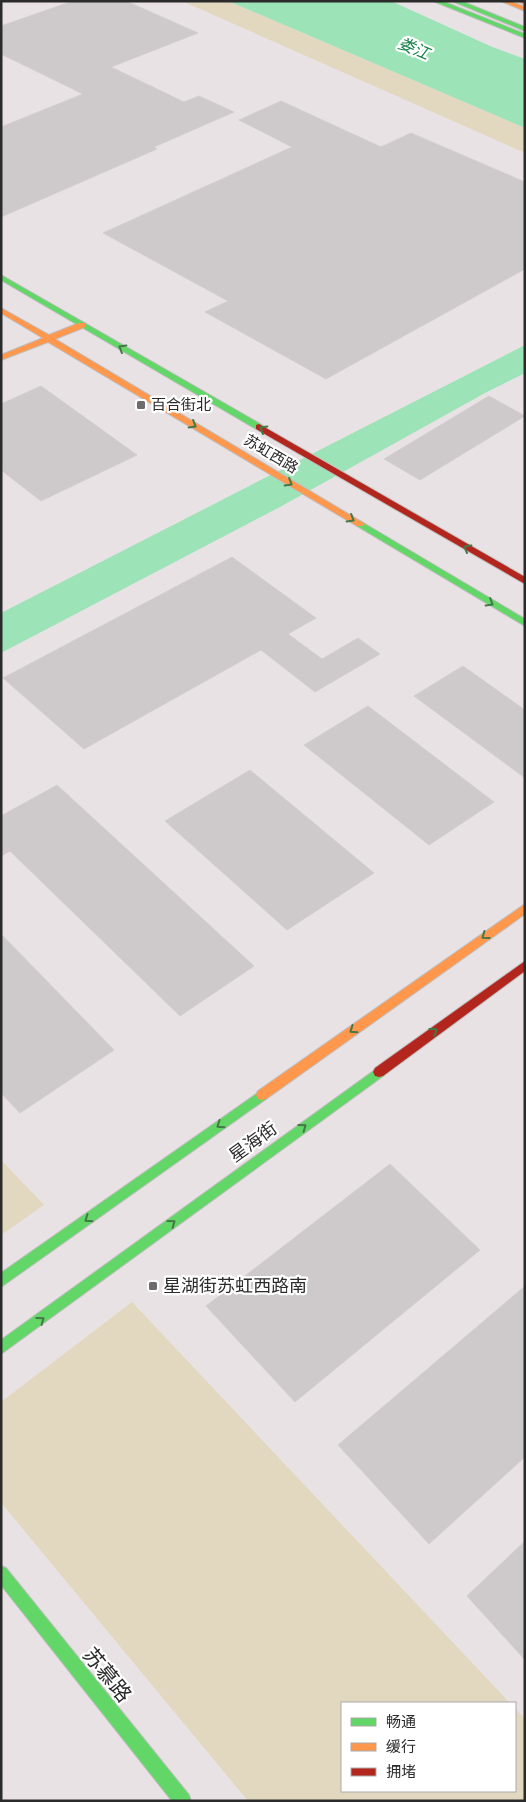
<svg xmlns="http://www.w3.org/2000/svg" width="526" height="1802" font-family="Rubik,'Noto Sans SC',sans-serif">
  <rect width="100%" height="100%" fill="#e9e2e4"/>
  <g fill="#e2d8bf">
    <path d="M182,1H228L525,128V153Z"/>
    <path d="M1,1160L44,1205L1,1235Z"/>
    <path d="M132,1302L510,1703H342V1791H515V1708L525,1719V1801H248L3,1505L1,1502V1402Z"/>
  </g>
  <g fill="#9ce3b7">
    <path d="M228,1H391L490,46L525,59V128Z"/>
    <path d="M525,345V373L485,393L280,507L1,653V613Z"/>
  </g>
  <g fill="#cec9ca" stroke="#d4ced0">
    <path d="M73,1H126L198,33L111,67L184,102L199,96L234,112L154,147L157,149L1,217V127L83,94L1,54V26Z"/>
    <path d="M281,101L381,147L411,133L525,182V269L326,379L205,312L228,301L103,233L292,147L239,120Z"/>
    <path d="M41,386L137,455L41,501L1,470V404Z"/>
    <path d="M489,396L525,416L420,480L384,459Z"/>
    <path d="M232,557L316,618L288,634L322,659L358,638L380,654L315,692L261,650L84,749L3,678Z"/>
    <path d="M463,666L525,710V778L414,696Z"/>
    <path d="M368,706L494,802L429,845L304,745Z"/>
    <path d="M250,770L374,873L287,930L165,821Z"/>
    <path d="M57,785L254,966L180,1016L10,851L1,856V816Z"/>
    <path d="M1,934L114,1050L20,1113L1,1093Z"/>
    <path d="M390,1164L480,1250L295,1402L206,1306Z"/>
    <path d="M525,1286V1457L429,1544L338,1445Z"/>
    <path d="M525,1541V1660L467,1596Z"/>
  </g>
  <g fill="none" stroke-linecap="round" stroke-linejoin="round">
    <g stroke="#bfbfbf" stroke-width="2">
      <g id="fast">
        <path d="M433,1H442L525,34V38Z"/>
        <path d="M452,1H461L525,27V31Z"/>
        <path d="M1,275L262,425L263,427L262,429H256L1,280Z"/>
        <path d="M360,521L525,619V626L357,526V522Z"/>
        <path d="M379,1067L383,1068L385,1072L383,1076L1,1354V1340Z"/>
        <path d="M262,1090L266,1091L268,1095L266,1099L1,1287V1273Z"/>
        <path d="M1,1566L6,1568L189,1795L191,1801H172L1,1585Z"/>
      </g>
    </g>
    <g stroke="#bfbfbf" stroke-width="2">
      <g id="slow">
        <path d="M501,1H510L525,7V11Z"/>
        <path d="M518,1H525V5Z"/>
        <path d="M1,308L49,335L79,323H85V327L55,339L365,524L363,526H357L48,342L1,360V355L43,338L1,313Z"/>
        <path d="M525,904V914L266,1099L262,1100L258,1099L256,1095L258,1091Z"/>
      </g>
    </g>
    <g stroke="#bfbfbf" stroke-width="2">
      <g id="jam">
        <path d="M259,424L525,577V584L256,429V425Z"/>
        <path d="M525,961V971L383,1076L379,1077L375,1076L373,1072L375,1068Z"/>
      </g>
    </g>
    <use href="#fast" fill="#63d668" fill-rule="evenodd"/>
    <use href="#slow" fill="#ff974d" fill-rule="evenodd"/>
    <use href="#jam" fill="#b3261e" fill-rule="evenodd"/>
  </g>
  <defs><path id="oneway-chevron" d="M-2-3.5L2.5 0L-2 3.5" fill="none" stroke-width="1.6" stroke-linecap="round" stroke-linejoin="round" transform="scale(1.25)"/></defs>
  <g stroke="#447846">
    <use href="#oneway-chevron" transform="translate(122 348) rotate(-150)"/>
    <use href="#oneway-chevron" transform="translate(193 425) rotate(31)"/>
    <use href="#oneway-chevron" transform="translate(263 429) rotate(-150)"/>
    <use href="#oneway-chevron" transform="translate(289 483) rotate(31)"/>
    <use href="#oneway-chevron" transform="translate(351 519) rotate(31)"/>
    <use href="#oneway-chevron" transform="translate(467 548) rotate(-150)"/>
    <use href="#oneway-chevron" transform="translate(490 603) rotate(31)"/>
    <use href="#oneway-chevron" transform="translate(485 936) rotate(144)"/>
    <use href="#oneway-chevron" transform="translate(353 1030) rotate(145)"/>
    <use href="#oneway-chevron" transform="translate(434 1031) rotate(-36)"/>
    <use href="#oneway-chevron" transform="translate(220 1125) rotate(145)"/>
    <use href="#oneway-chevron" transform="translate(303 1127) rotate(-36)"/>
    <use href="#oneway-chevron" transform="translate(88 1219) rotate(145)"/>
    <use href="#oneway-chevron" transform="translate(172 1223) rotate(-36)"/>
    <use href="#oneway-chevron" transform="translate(41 1320) rotate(-36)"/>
  </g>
  <g fill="#6e6b6c" stroke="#fff" stroke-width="2">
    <rect x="136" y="400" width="10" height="10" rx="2.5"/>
    <rect x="148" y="1281" width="10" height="10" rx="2.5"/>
  </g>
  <g text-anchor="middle" stroke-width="4.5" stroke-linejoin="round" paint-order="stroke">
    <g font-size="15" fill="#2b2b2b" stroke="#fff" text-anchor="start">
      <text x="151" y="410">百合街北</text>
    </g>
    <g font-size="15" fill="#2b2b2b" stroke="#fff">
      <text transform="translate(271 454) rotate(31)" y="5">苏虹西路</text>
    </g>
    <g font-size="16" font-style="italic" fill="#18844b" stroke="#fff">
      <text transform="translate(414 48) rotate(23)" y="6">娄江</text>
    </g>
    <g font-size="18" fill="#2b2b2b" stroke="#fff">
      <text transform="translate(253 1142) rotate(-36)" y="6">星海街</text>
    </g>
    <g font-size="18" fill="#2b2b2b" stroke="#fff" text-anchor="start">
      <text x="163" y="1292">星湖街苏虹西路南</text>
    </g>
    <g font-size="21" fill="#2b2b2b" stroke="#fff">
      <text transform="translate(107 1675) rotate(51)" y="7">苏慕路</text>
    </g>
  </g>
  <rect width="526" height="1802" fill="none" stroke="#2b2b2b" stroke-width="5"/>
  <rect x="341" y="1702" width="175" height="90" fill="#ffffff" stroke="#aaaaaa"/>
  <rect x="351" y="1718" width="25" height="8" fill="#63d668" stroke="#aaaaaa"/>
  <text x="386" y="1727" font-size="15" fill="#2b2b2b">畅通</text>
  <rect x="351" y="1743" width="25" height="8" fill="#ff974d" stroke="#aaaaaa"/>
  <text x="386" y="1752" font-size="15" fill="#2b2b2b">缓行</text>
  <rect x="351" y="1768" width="25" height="8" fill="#b3261e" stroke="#aaaaaa"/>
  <text x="386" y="1777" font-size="15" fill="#2b2b2b">拥堵</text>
</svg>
